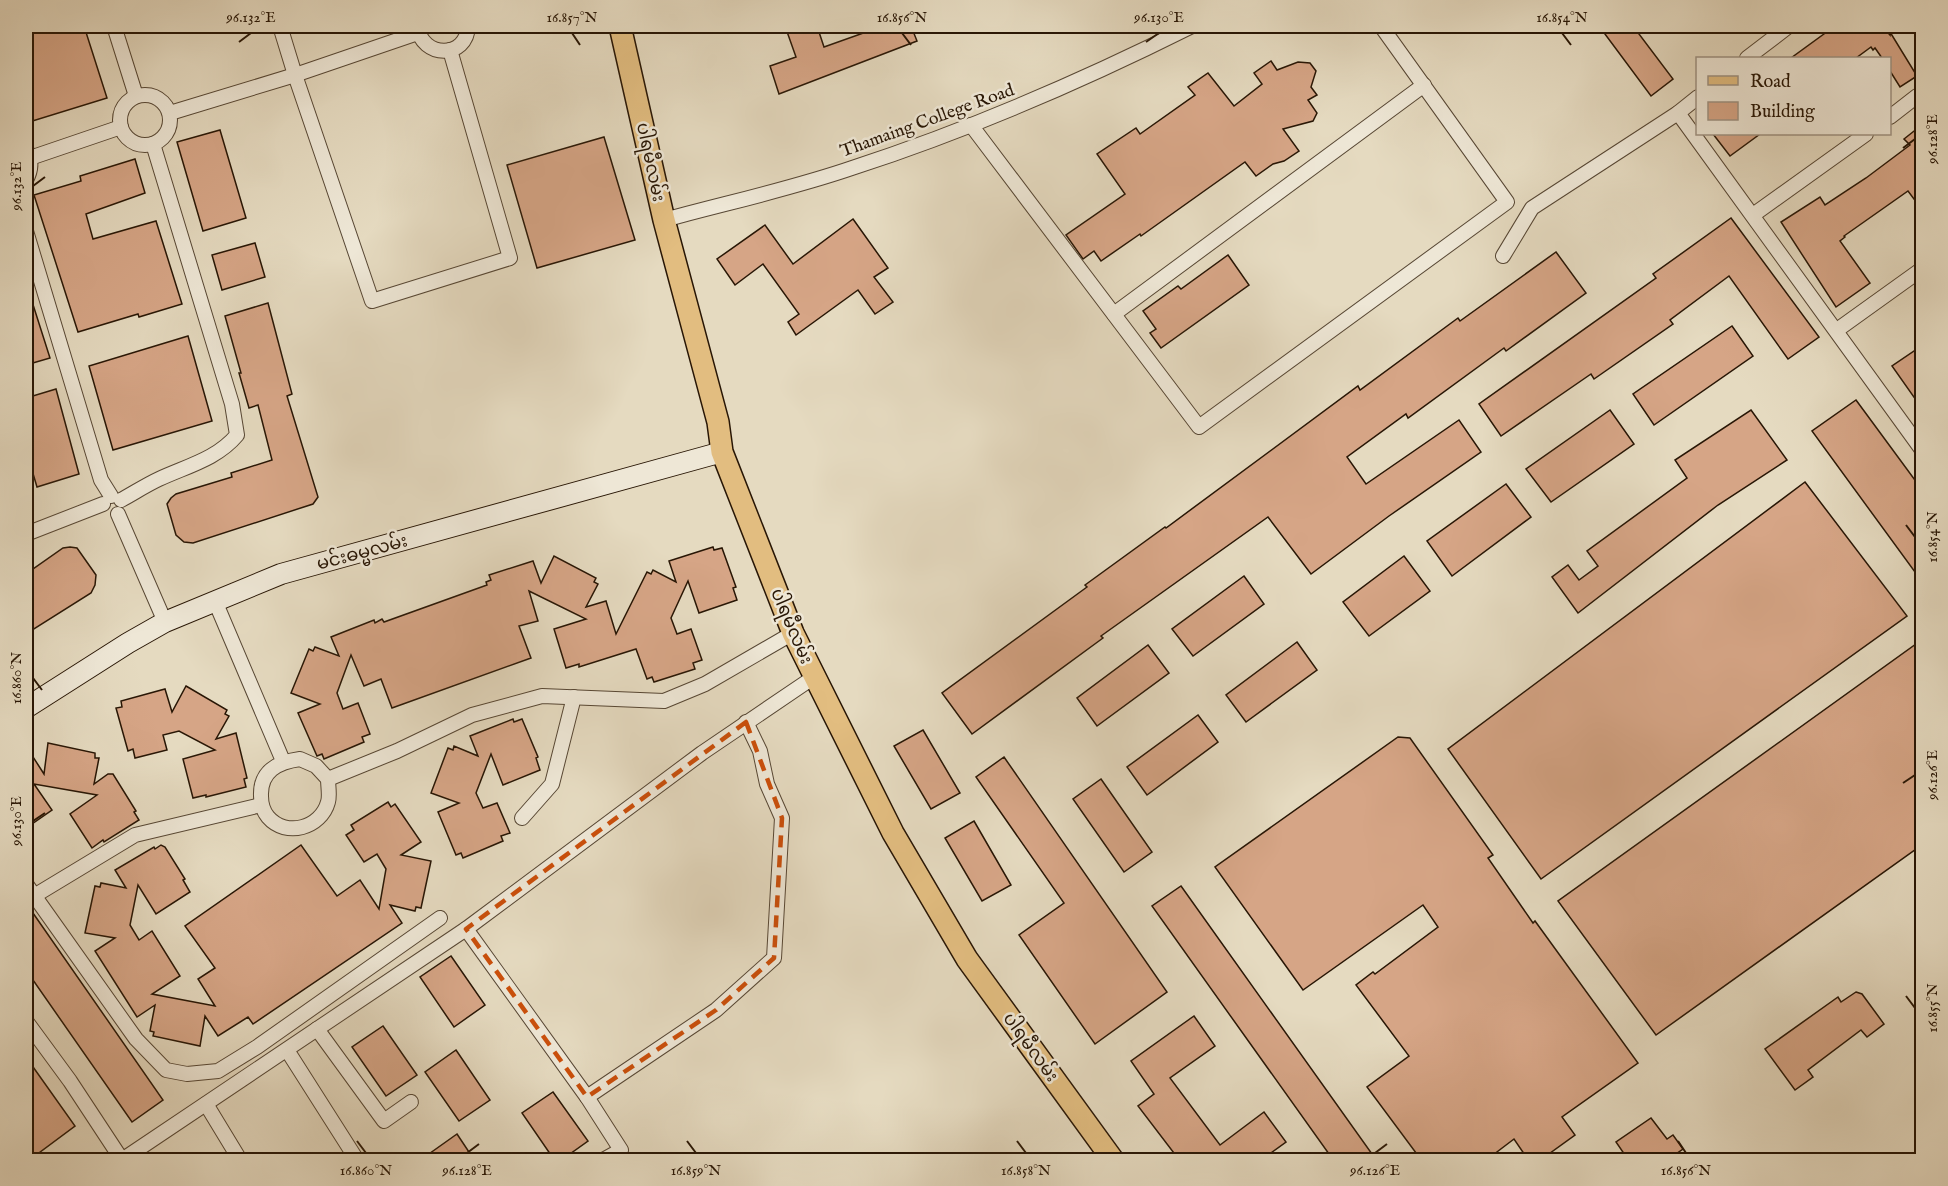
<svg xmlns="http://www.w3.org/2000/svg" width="1948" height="1186" font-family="'IM FELL English','Noto Sans Myanmar',serif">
  <rect width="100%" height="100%" fill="#e5dac0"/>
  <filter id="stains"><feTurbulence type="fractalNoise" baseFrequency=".00333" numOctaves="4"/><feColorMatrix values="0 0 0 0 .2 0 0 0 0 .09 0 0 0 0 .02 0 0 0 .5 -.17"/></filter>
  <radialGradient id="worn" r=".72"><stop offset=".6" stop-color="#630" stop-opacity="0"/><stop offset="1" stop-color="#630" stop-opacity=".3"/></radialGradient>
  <g fill="#d6a586" stroke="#281605" stroke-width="1.5">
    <path d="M26,26H84L107,98L26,123Z"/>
    <path d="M785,26H817L824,47L883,26H911L917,41L779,94L770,66L796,57Z"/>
    <path d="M1599,26H1633L1673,79L1651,96Z"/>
    <path d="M1835,26H1882L1890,35V32L1917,76L1900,87L1890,71V58H1882L1875,48L1873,50L1871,47L1856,58H1791Z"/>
    <path d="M1271,61L1277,70L1298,62L1310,63L1316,71L1311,87L1317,95L1308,100L1317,113L1313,121L1283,129L1299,151L1284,161L1273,164L1256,176L1245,162L1141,236L1140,234L1101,261L1094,251L1083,259L1066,235L1125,194L1097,154L1136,128L1140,134L1195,95L1188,87L1208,73L1234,106L1262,84L1254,73Z"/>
    <path d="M1923,124V211L1908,191L1844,236L1845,237L1840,241L1870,283L1836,307L1781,222L1820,197L1825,205L1866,178L1910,145L1904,139Z"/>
    <path d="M220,130L246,218L203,231L177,142Z"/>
    <path d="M1713,134H1760L1730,156Z"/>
    <path d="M604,137L635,240L537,268L507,165Z"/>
    <path d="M135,159L145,193L86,214L93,239L156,221L182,304L139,317L138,314L78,332L34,195L81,181L80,176Z"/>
    <path d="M1731,218L1819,337L1788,359L1729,276L1670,320L1673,324L1594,379L1591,374L1501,436L1479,404L1656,278L1653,274Z"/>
    <path d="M853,219L888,268L874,277L893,302L875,314L858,290L796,335L788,322L799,314L763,264L735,285L717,259L765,225L793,264Z"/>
    <path d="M255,243L265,277L222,290L212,255Z"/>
    <path d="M1556,252L1586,293L1506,351L1504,348L1408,418L1406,414L1347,457L1366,484L1459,420L1481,452L1389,516L1311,574L1268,517L1101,636L1103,638L972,734L942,693L1087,587L1085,585L1165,527L1166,528L1358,386L1360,390L1458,318L1460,321Z"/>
    <path d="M1228,255L1249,285L1161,348L1150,333L1156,329L1143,311L1178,286L1181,289Z"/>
    <path d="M26,292H29L50,358L26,365Z"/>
    <path d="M268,303L292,394L287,396L318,497L313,504L193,543L184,542L176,535L167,504L171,498L176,494L232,477L231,473L272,460L258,405L249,408L239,373H241L225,316Z"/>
    <path d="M1732,326L1753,356L1654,425L1633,394Z"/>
    <path d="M188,336L212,421L113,450L89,366Z"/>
    <path d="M1923,345V410L1892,366Z"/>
    <path d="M56,389L79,474L37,487L26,450V398Z"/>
    <path d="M1856,400L1923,491V583L1812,431Z"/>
    <path d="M1610,410L1634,444L1551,502L1526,469Z"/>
    <path d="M1751,410L1787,460L1718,505L1578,613L1552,577L1568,565L1579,580L1598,566L1587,551L1687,478L1675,460Z"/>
    <path d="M1805,482L1907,616L1541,879L1448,749Z"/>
    <path d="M1506,484L1531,517L1452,576L1427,541Z"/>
    <path d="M70,547L77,548L96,575L95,585L91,593L26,634V574L63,548Z"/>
    <path d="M713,547L714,550L722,548L736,587L733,588L737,600L699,613L688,581L671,618L677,634L691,629L702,660L693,663L695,669L654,682L652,677L647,679L636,649L579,667V664L566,668L554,629L586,619L529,591L538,621L519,626L531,658L392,708L381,679L364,686L351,655L337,693L343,709L358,703L370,734L362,737L364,742L324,759L322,754L317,756L298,713L320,704L291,693L309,649L313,651L315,647L339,656L331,637L374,620L375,623L382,619L384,622L487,585L486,582L491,580L489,575L533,561L541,583L554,556L596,578L594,582L598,584L586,607L606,601L616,634L647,572L651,574L653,570L676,582L669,561Z"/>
    <path d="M1404,556L1430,591L1369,636L1343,602Z"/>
    <path d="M1244,576L1264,604L1193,656L1172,629Z"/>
    <path d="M1923,639V844L1656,1035L1558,901Z"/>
    <path d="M1297,642L1317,670L1246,722L1226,695Z"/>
    <path d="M1148,645L1169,673L1097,726L1077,698Z"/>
    <path d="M186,686L227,710L225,714L229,716L216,739L236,733L247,778L244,779L246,787L206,797V795L193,798L183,759L215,750L179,731L163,735L167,750L135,758L133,749L128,751L116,708L122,707L121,701L165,689L172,712Z"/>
    <path d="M1198,715L1218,742L1147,795L1127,767Z"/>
    <path d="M513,719L514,722L522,719L538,757L536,758L540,770L503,785L491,754L476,793L483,808L497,803L510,833L501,836L503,841L463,858L461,853L456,855L438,812L459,803L431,793L448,748L453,750L454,746L478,756L470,736Z"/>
    <path d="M923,730L960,793L931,809L894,746Z"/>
    <path d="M1398,737L1410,738L1493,855L1488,858L1533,923L1535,921L1638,1063L1562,1117L1575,1135L1539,1161H1529L1514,1139L1485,1161H1422L1367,1087L1409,1056L1356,985L1373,972L1375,974L1438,927L1423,905L1303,990L1215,867Z"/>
    <path d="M48,743L95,753V758H99L94,784L108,774H113L136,811L134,812L139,820L104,842L103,840L92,848L70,814L97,795L34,784L52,810L26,828V746L44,774Z"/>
    <path d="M1004,757L1167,992L1095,1044L1019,935L1064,903L976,777Z"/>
    <path d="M1101,779L1152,852L1124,872L1073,799Z"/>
    <path d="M388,802L391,807L395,804L421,842L401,855L431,861L421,908L416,907L415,911L390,905L402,923L253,1024L248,1017L218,1036L205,1016L200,1046L153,1036L154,1032L150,1031L155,1005L137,1017L95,951L115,938L85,933L95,886L100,887L101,883L126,888L115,870L154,847L155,849L161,845L165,847L185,879L183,880L190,892L156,914L138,885L130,925L139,940L152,931L180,976L152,994L215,1006L198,979L215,968L185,926L301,845L337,896L360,880L379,909L386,869L377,854L364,862L346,835L354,830L351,825Z"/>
    <path d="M974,821L1011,885L982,901L945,838Z"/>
    <path d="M1181,886L1377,1161H1334L1152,906Z"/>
    <path d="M26,903L163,1100L132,1122L26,970Z"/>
    <path d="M451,956L485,1005L454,1027L420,977Z"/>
    <path d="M1856,992L1862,994L1884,1024L1867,1037L1861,1030L1808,1070L1813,1077L1795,1090L1765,1049L1838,997L1841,1002Z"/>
    <path d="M1194,1016L1215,1046L1170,1078L1220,1145L1264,1112L1286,1142L1260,1161H1180L1138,1106L1154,1094L1131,1061Z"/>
    <path d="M383,1026L417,1075L386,1096L352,1047Z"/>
    <path d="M456,1050L490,1100L459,1121L425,1072Z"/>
    <path d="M26,1057L75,1126L28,1161H26Z"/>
    <path d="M553,1092L588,1141L560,1161H555L522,1113Z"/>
    <path d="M1651,1118L1667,1139L1673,1135L1683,1149L1676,1154L1681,1161H1629L1616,1142Z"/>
    <path d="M457,1134L475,1161H419Z"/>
  </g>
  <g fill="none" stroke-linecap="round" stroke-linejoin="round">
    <g stroke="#574734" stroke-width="16">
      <g id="street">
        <path d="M114,26L136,96"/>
        <path d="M280,26L295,75L372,301L510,258L450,50"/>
        <path d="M417,26C422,59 467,59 468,26"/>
        <path d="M1747,58L1789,26"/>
        <circle cx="145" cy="120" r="25"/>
        <path d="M170,113L295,75L418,33"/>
        <path d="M1678,113L1922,450"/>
        <path d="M1890,117L1917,96"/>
        <path d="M971,125L1199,427L1507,202L1381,26"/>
        <path d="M30,158L121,127"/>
        <path d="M26,180C31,171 32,161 27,151"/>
        <path d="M1753,215L1866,134"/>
        <path d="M664,220C726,203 791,189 852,168C969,130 1082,81 1192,26"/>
        <path d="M26,231L101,480L111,496"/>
        <path d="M1503,256L1532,208L1678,113L1698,97"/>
        <path d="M1114,314L1424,85"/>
        <path d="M1837,330L1922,269"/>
        <path d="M121,500C134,493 146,485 159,479C187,466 217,459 237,435L232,404L153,144"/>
        <path d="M118,514L165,622"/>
        <path d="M26,534L103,504"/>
        <path d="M215,601L283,761"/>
        <path d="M300,759L316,766L328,779C328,786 330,796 328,802C321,828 286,838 268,817C263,811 261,804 261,796C260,771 278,762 300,759Z"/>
        <path d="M328,779L397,751L472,715L542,696L664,701L705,684L793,633"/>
        <path d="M522,818L552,784L574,697"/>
        <path d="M26,884L136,1039L166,1070L187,1074L218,1071L257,1047L440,918"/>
        <path d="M34,896L135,835L261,805"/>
        <path d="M466,929L587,1097L621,1150L603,1160"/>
        <path d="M26,1021L70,1081L122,1160L466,929L702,753L814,677"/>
        <path d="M317,1029L384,1121L411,1102"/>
        <path d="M287,1050L357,1160"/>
        <path d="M587,1097L716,1010L774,958L782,818L767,784L760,751L746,722"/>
        <path d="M206,1104L240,1160"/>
      </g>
    </g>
    <g stroke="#281605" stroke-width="22">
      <path id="secondary" d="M26,708L128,643L165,622L281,574L722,452"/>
    </g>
    <g stroke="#281605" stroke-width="24">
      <path id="primary" d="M620,26L664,220L718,422L722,452L793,633L893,833L967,959L1113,1160"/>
    </g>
    <use href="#street" stroke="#eee7d6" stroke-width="14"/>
    <use href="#secondary" stroke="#eee7d6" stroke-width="20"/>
    <use href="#primary" stroke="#e2bd80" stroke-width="21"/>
  </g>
  <path fill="none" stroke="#cb4f0b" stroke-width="4.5" stroke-dasharray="12 8" stroke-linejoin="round" d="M746,722L782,818L774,958L716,1010L587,1097L466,929Z"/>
  <path fill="none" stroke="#281605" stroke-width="2" d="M572,33L580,45M902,33L911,45M1562,33L1571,45M239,42L251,33M1146,42L1159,33M1903,148L1915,139M33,186L45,177M1906,525L1915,537M33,678L42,690M1903,783L1915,775M33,821L45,813M1906,996L1915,1008M357,1141L366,1153M687,1141L696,1153M1017,1141L1026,1153M1678,1141L1686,1153M467,1153L479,1144M1375,1153L1387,1144"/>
  <g text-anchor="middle" stroke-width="5" stroke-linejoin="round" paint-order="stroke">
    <g font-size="18" fill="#281605" stroke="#eee7d6">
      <text transform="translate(927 120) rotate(-20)" y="6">Thamaing College Road</text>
      <text transform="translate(651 162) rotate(78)" y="6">ပါရမီလမ်း</text>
      <text transform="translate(362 552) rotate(-15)" y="6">မင်းဓမ္မလမ်း</text>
      <text transform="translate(792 626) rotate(67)" y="6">ပါရမီလမ်း</text>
      <text transform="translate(1031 1047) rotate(54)" y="6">ပါရမီလမ်း</text>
    </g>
  </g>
  <rect width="1948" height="1186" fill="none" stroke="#e5dac0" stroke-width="66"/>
  <rect x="1696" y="57" width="195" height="78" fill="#eee7d6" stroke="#9f9382" stroke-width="1.5"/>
  <rect x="1708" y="76" width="30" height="9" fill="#e2bd80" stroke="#9f9382" stroke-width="1.5"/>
  <text x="1750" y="87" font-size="18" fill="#281605">Road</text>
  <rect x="1708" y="102" width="30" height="18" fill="#d6a586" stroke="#9f9382" stroke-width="1.5"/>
  <text x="1750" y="117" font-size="18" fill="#281605">Building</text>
  <rect x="33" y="33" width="1882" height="1120" fill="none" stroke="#281605" stroke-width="2"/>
  <g font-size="15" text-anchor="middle" fill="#281605">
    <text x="251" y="22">96.132°E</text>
    <text x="572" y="22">16.857°N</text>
    <text x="902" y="22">16.856°N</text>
    <text x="1159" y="22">96.130°E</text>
    <text x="1562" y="22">16.854°N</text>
    <text transform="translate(1932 139) rotate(-90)" y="5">96.128°E</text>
    <text transform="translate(16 186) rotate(-90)" y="5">96.132°E</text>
    <text transform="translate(1932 537) rotate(-90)" y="5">16.854°N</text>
    <text transform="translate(16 678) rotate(-90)" y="5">16.860°N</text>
    <text transform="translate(1932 775) rotate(-90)" y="5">96.126°E</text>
    <text transform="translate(16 821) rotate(-90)" y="5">96.130°E</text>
    <text transform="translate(1932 1008) rotate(-90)" y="5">16.855°N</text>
    <text x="366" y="1175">16.860°N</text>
    <text x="467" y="1175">96.128°E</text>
    <text x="696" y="1175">16.859°N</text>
    <text x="1026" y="1175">16.858°N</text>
    <text x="1375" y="1175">96.126°E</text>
    <text x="1686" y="1175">16.856°N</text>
  </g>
  <rect width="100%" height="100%" filter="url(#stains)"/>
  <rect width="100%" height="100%" fill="url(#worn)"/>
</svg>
